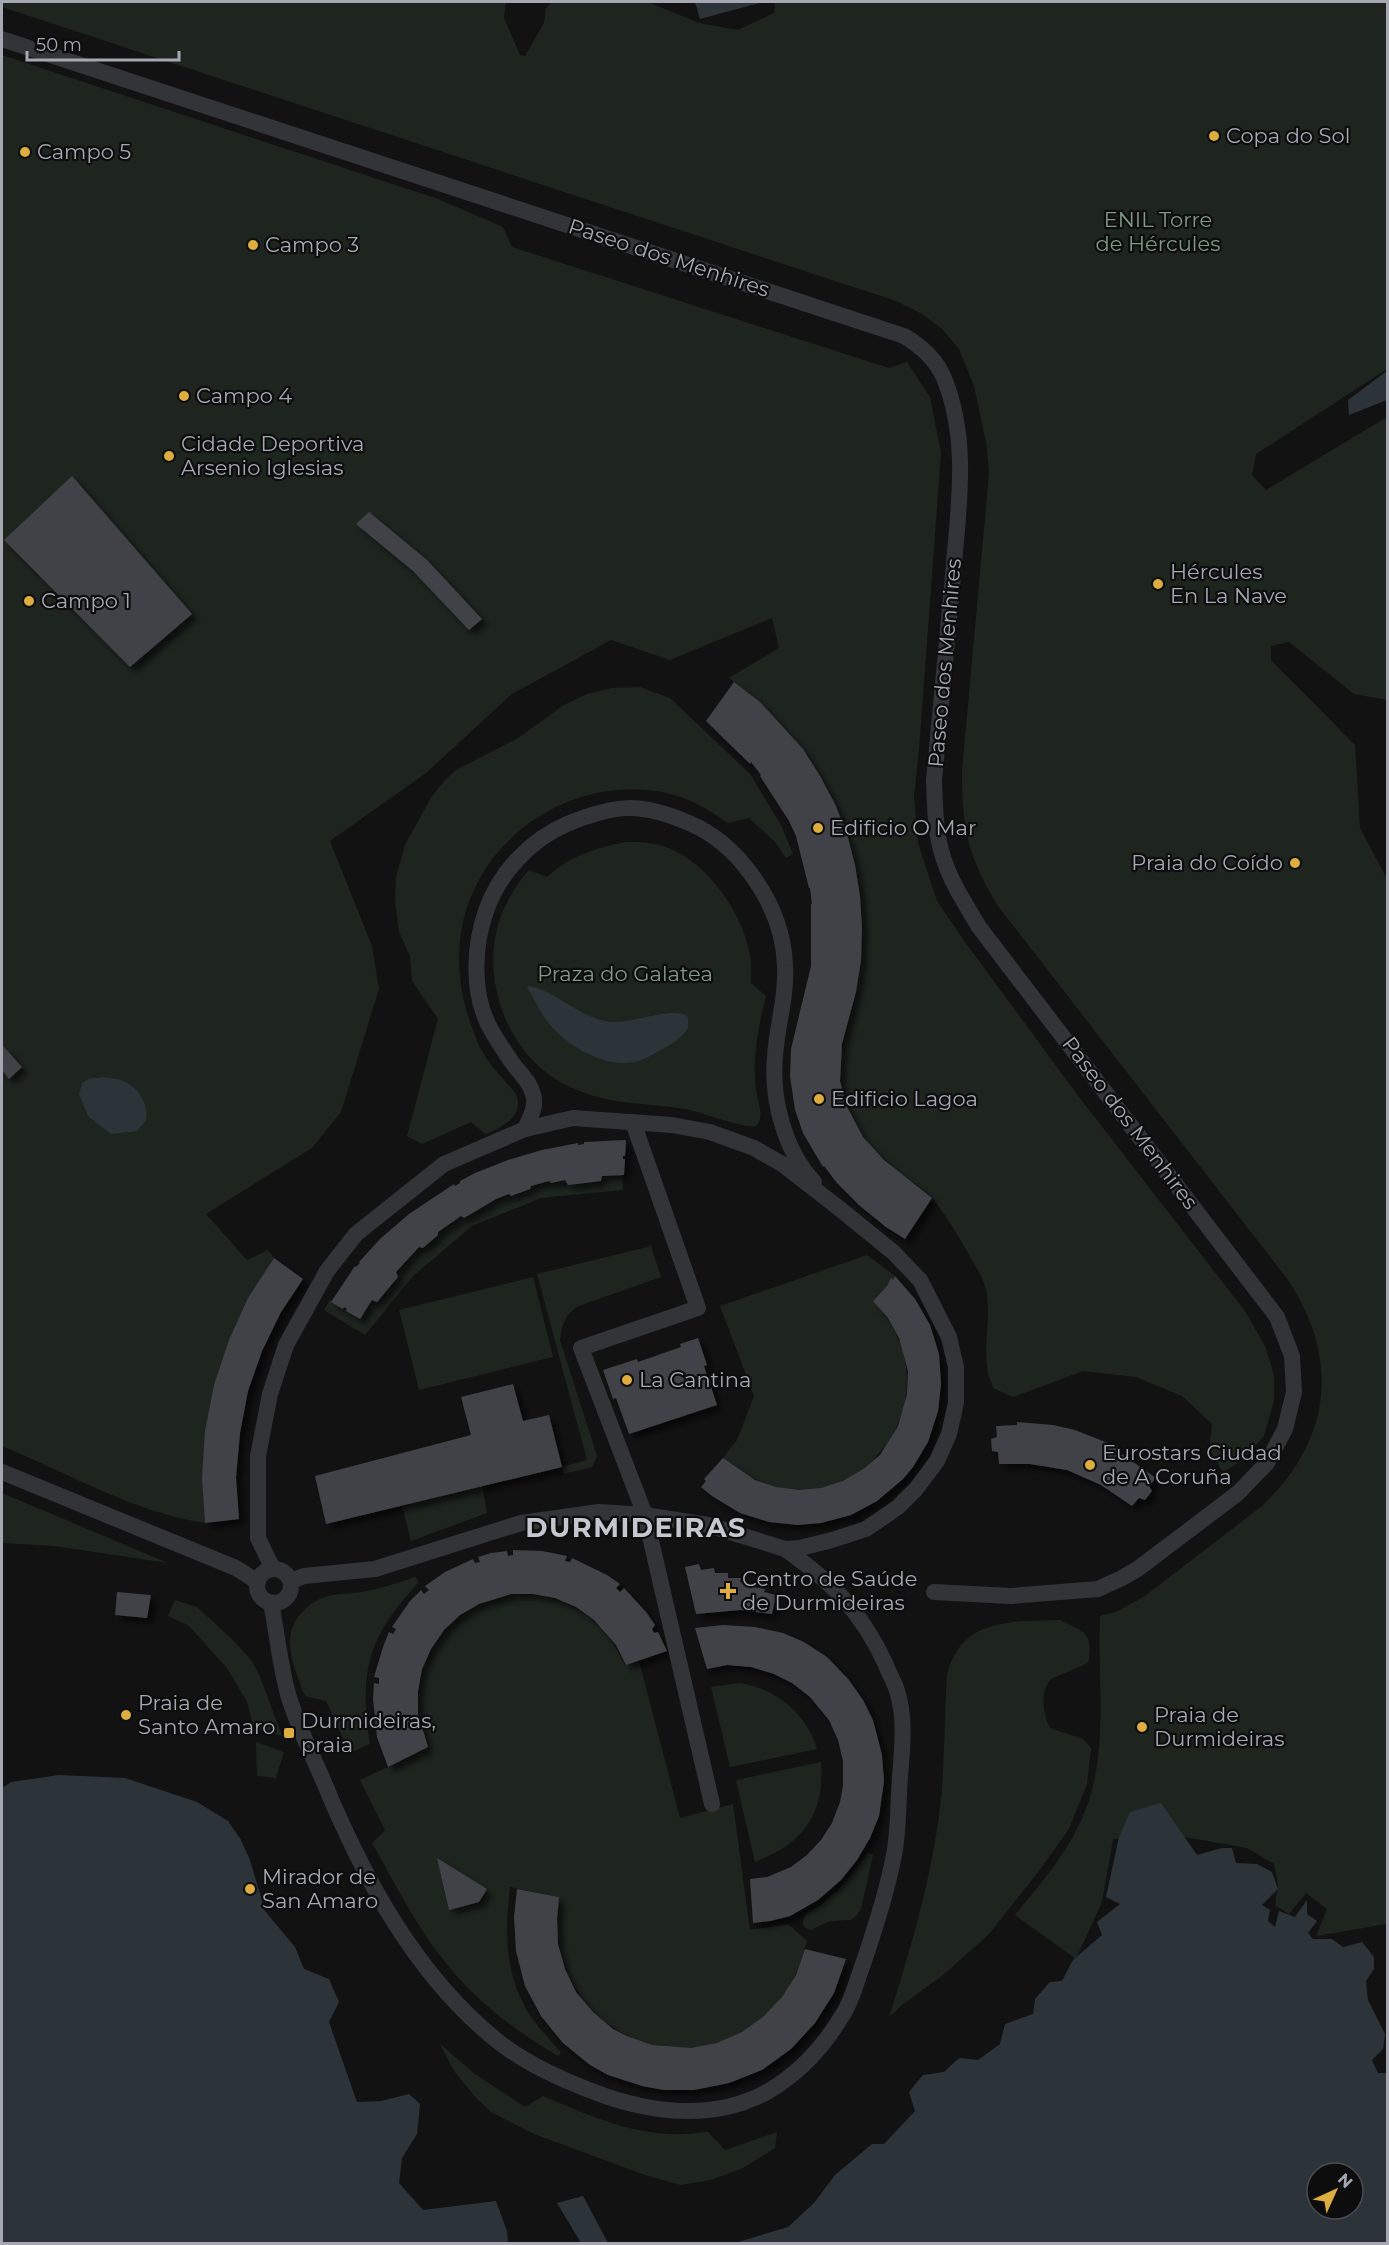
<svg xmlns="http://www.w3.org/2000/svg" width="1389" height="2245" font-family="Montserrat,sans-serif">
  <defs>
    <filter id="shadow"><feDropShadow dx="5.5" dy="5.5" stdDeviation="3" flood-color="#0009"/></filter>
  </defs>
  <rect width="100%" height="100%" fill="#121213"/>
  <g fill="#1e251f">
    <path d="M2,2H506L504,18L520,55L525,56L544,23L546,8L552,2H648L699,23L738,30L774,13L775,2H1387V369L1256,454L1252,475L1266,490L1387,417L1388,572H1386L1388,586L1387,700L1354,694L1289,642L1271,646V660L1355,745L1360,828L1387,879V1924L1316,1936L1327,1909L1306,1893L1289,1914L1275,1905L1278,1885L1274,1864L1247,1848L1174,1835L1113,1839L1102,1902L1076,1959L1015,1915C1038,1887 1063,1858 1079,1825C1111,1761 1097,1685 1100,1616L1118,1611L1145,1596L1262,1506C1331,1441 1341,1360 1288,1280L998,906C968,857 962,828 962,771L989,474L987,447L974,386L959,349L942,329L922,314L896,301L2,7Z"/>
    <path d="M2,55L438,199L503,227L512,247L889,368L907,362L930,397L941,453L919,750L914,796L918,843L937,901L965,942L1079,1097L1245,1311L1265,1346L1274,1375V1401L1264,1436L1240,1462L1223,1472L1209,1450L1212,1424L1182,1396L1136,1377L1083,1371L1013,1397L993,1388C991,1381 987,1374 987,1366C983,1337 995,1304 981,1276C968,1252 950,1221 933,1199C927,1192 916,1185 908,1179C882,1159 856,1136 845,1103C831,1060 850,1029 857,988C877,857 832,758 729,678L779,648L772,618L670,660L611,640L512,694L426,773L330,841L372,946L379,989L341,1112L312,1148L206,1214L247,1260L268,1250L274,1258C217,1348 198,1416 205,1523C133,1512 68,1473 2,1446Z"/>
    <path d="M640,687L670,698L750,774L781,825L793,854L786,858L775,842L749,818L728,823C709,810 690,798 667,793C574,773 477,836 461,932C455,970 463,1008 478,1043C486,1062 503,1078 516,1094C525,1115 503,1127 486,1134L471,1122L422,1144L407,1136L438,1019L412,981L410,956L399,932L395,901L396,877L405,845L432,796L445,780L456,770L518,738L564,705L587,694L612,688Z"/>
    <path d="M626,842C638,842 651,842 663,846C706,860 742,911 750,955C752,964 751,973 751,983L766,996C758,1027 752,1059 756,1090C758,1102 765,1118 756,1126C744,1129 702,1112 685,1109C643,1102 611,1106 570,1087C511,1060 481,986 498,925C504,904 515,886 529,870L547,877C570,856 595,848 626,842Z"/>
    <path d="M622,1175L623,1190L541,1198L472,1226L413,1276L365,1335L324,1310L330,1300L343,1309H347L346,1311L360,1319L372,1300L377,1302L398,1277L396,1272L419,1247L423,1248L438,1235V1232L461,1216L464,1218L482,1208L483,1205L509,1194L511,1196L530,1189L531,1186L549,1181L551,1183L565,1180L568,1185L601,1181L602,1176Z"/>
    <path d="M651,1246L661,1277L576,1307L567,1316L562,1327L560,1340L597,1456L592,1467L564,1474L562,1467L587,1460L537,1274Z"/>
    <path d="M867,1255L895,1276L893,1280L890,1279L887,1286L873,1301C966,1397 850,1543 741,1471C735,1467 728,1463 723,1458L737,1440L754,1396L720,1306Z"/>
    <path d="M533,1277L553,1357L419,1390L399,1310Z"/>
    <path d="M482,1486L487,1513L411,1541L402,1506Z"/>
    <path d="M2,1493L168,1563L54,1546L2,1543Z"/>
    <path d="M415,1577L419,1582C368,1637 359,1670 370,1744L350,1753L326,1701L305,1696C299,1681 292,1664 290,1647C287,1621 309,1599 333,1595C342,1593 352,1594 361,1592C379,1589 398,1583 415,1577Z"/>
    <path d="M511,1594C564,1591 604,1618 625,1665L639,1661L680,1818L733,1804L750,1930L788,1924L807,1941C802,1957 798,1973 788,1988C713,2106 537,2039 559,1897L510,1887C505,1931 504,1968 526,2009C535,2025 550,2039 561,2053L558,2056C518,2032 479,2004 449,1967C418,1930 396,1885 372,1843L385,1830L360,1780L390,1766L420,1725C409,1660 446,1606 511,1594Z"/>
    <path d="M175,1600L197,1607L234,1641L251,1660L259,1674L282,1736L254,1729L247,1702L227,1668L188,1625L168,1616Z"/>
    <path d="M1060,1620C1084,1632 1094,1633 1088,1663L1051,1679C1039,1692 1043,1713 1050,1728L1083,1739L1091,1748L1087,1784L1069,1829L1039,1871L989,1934L942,1976L903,2004L889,2017C911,1948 931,1880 940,1808C945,1764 944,1719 947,1675C961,1617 1012,1622 1060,1620Z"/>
    <path d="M740,1683C778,1690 805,1712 817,1749L730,1767L711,1687Z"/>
    <path d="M256,1742L284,1752L276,1778L257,1776Z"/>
    <path d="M821,1762C825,1815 803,1843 755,1862L736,1780Z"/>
    <path d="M868,1852L873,1855L861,1909L856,1916L851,1920L830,1921L810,1930L804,1927L803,1920L806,1914L822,1904L843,1885Z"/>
    <path d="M440,2044L475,2074L525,2107L543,2096C583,2113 623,2131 667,2134C680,2135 695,2133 708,2132L725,2150L777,2132L775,2148L743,2168L711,2180L681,2185L645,2175L534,2134L491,2112L476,2098L454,2071Z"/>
  </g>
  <g fill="#2c343a" fill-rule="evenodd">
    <path d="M695,2H763L700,19Z"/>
    <path d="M1387,371V400L1349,415L1348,400Z"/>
    <path d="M529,986C557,991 578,1018 611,1022C632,1024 676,1005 688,1017V1028C682,1038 670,1045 659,1051C652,1055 643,1060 634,1062C606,1068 570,1047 552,1027C541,1016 536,1000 527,988Z"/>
    <path d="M103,1077C111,1078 120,1079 127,1083C139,1089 149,1106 146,1119C145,1123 140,1127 137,1131L111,1134L88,1116L79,1094L82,1083L89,1079Z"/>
    <path d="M59,1775L125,1778L197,1802L228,1821L241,1840L250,1860L265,1911L295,1947L304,1969L329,1979L339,2002L329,2022L357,2102L381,2101L409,2094L420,2104L417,2134L402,2158L399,2183L423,2210L496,2201L507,2231L508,2243H2V1788L11,1782Z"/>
    <path d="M1161,1803L1197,1855L1222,1848H1232L1236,1863L1257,1864L1272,1872L1278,1889L1262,1905L1270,1910L1268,1921L1275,1927L1279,1911L1295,1917L1307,1900V1914L1317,1921L1308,1933L1313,1939H1332L1343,1947L1362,1942L1374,1957V1969L1366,1981L1368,2000L1385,2034L1383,2049L1372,2060L1378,2073H1387V2243H735L788,2227L814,2203L835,2175L872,2144H884L915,2111L909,2092L923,2075L944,2072L959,2058L978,2060L1000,2044L1005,2024L1033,2014L1035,1999L1050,1982L1062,1981L1073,1960L1102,1935L1097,1922L1120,1904L1106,1897L1119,1837L1130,1812ZM1317,2173H1353V2209H1317Z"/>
    <path d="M583,2196L608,2243H581L557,2203Z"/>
  </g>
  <g fill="#414246" filter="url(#shadow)">
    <path d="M72,476L192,614L130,667L4,540Z"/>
    <path d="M369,512L427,560L482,619L469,630L413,571L356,524Z"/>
    <path d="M734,682L760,702L803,749L820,776L835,804L847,834L855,865L860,896L862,929L861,960L856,992L842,1044L840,1081L846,1105L863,1137L884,1160L932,1198L905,1239L886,1227L860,1206L837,1183L824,1166L823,1167L803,1133L795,1110L790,1076L791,1049L811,966V904H812L810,888H809L796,836L789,821L760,776L761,775L751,762L750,764L706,721Z"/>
    <path d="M2,1045L22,1067L9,1079L2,1070Z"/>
    <path d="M625,1140L626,1141L625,1156H623V1159H625L624,1175L602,1176L601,1181L568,1185L565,1180L551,1183L549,1181L531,1186L530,1189L511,1196L509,1194L496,1199L464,1218L461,1216L438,1232V1235L423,1248L419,1247L396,1272L398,1277L377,1302L372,1300L360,1319L346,1311L347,1309L344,1307L343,1309L331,1302L355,1266L356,1267L360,1263L359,1262L380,1239L409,1214L454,1184L455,1186L460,1183V1181L475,1173L508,1160L542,1150L578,1143V1145L584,1144V1142Z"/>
    <path d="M274,1258L303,1279L281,1312L262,1351L248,1391L240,1433L236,1477L239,1519L205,1523L202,1478L205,1431L214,1385L229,1340L248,1298Z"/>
    <path d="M895,1276L915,1299L930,1325L939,1354L941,1384L938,1411L928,1442L913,1467L903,1479L877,1501L851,1515L821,1523L798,1525L769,1522L740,1513L712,1496L701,1487L706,1481L704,1479L723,1458L755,1480L776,1487L799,1490L821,1488L843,1481L863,1469L880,1455L898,1426L907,1394L908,1371L899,1338L888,1318L873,1301L887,1286L891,1278L893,1280Z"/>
    <path d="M698,1338L707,1365L704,1366L717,1405L629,1434L616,1398L613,1399L603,1370L637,1359L638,1362L681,1347L680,1344Z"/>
    <path d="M513,1384L523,1421L549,1415L562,1467L326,1524L315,1476L471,1435L461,1397Z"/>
    <path d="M1017,1422L1053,1425L1075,1430L1118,1447L1116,1450L1156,1478L1149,1486L1152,1491L1145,1500L1139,1498L1132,1506L1101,1485L1067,1470L1030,1464H999L998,1452L992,1451L991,1439L997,1437L996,1426L1017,1425Z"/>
    <path d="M513,1550L542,1551L567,1556L565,1561L570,1562L572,1558L607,1575L620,1584L616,1588L620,1592L624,1588L646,1612L655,1625L652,1629L654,1633L658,1632L667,1651L626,1665L616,1645L594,1620L576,1607L555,1598L533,1594H511L479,1604L460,1615L444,1630L431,1649L422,1669L418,1691V1714L428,1747L388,1767L377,1737L373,1699L374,1683L379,1684V1678L374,1677L383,1647L389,1632L393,1634L396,1629L392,1627L410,1601L421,1590L424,1594L429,1590L425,1586L445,1572L473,1559L475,1563L480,1562L478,1557L491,1553L507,1551L508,1556L513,1555Z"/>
    <path d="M699,1564L701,1570L714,1568L715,1573H728V1578H741L740,1582L753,1583V1587L765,1589L764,1592L776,1595L772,1614L740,1610L696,1614L685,1567Z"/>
    <path d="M117,1592L151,1595L147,1618L115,1615Z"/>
    <path d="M723,1625L755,1627L783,1633L804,1642L827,1657L849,1680L863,1700L873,1720L882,1755L884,1781L879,1816L870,1838L857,1860L841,1880L818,1900L790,1916L770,1921L753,1923L750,1879L767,1877L791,1867L807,1855L821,1840L832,1823L840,1802L843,1786V1761L838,1740L829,1720L810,1697L792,1683L774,1674L751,1667L727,1665L707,1669L695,1628Z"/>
    <path d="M437,1858L487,1889L479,1902L449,1910Z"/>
    <path d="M517,1889L559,1897L557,1919L558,1944L565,1969L576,1992L593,2012L613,2029L627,2036L652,2045L691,2048L717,2043L742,2032L763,2017L782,1997L796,1975L805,1949L846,1959L834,1993L815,2023L791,2049L762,2070L729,2083L694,2090H664L642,2086L608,2075L590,2065L563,2043L541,2016L525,1986L516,1951L514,1917Z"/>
  </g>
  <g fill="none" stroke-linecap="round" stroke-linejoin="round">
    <g stroke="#333437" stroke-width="16">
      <path d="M2,39L904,336C921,346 936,359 944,378C970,442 958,509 953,576C947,644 940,712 934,780C935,807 935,834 944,860C952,884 966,905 979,927L1277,1317L1292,1356L1294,1392L1285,1429L1267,1463L1238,1493L1139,1568L1122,1578L1098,1589L1011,1596L934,1592"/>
      <path d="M633,1122L698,1308L581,1348L645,1515L712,1804"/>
      <path d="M525,1129C530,1118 537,1106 533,1094C530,1081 518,1072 511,1061C503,1049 493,1035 487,1022C472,989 474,945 486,911C499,873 530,840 567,824C616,804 640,802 689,823C713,833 735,852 751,874C771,901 784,932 785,966C787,996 777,1026 775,1056C771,1098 784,1150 814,1182"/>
      <path d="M2,1472L236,1568L258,1582"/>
      <circle cx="274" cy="1586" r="17"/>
      <path d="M273,1569L258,1538V1456L270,1394L286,1345L327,1271L356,1234L444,1164L525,1129L573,1118L672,1125L710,1132L754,1148L782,1164L835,1205L893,1252L920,1280L949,1337L956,1367V1403L949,1434L937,1461L916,1489L898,1507L866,1529L832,1540L800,1548L785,1549L708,1525L645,1515L599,1512L521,1523L375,1569L304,1576L291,1581"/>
      <path d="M271,1603C277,1633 280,1665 288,1694C296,1723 311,1752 323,1780C363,1877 416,1977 500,2043C531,2067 571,2084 608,2097C660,2114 717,2119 767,2092C800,2073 826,2044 845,2011C853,1997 857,1980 863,1964C875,1929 887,1892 894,1855C899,1829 898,1802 900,1777C902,1750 906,1718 897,1691C895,1683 889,1674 886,1665C861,1611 833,1583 785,1549"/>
    </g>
  </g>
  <g fill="#ddad3f" stroke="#0d0d0e" stroke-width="2">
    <circle cx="1214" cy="136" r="6"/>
    <circle cx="25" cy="152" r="6"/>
    <circle cx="253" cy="245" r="6"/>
    <circle cx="184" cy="396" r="6"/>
    <circle cx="169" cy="456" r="6"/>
    <circle cx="1158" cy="584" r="6"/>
    <circle cx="29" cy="601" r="6"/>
    <circle cx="818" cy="828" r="6"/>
    <circle cx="1295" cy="863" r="6"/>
    <circle cx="819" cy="1099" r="6"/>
    <circle cx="627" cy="1380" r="6"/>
    <circle cx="1090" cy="1465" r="6"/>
    <path d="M725 1582h6v6h6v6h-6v6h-6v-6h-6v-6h6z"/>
    <circle cx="126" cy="1715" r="6"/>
    <circle cx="1142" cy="1727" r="6"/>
    <rect x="283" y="1727" width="12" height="12" rx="3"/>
    <circle cx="250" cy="1889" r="6"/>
  </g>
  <g text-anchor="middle" stroke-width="4.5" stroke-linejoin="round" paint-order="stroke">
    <g font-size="21" fill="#a5a8b2" stroke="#0d0d0e" text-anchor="start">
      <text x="1226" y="143">Copa do Sol</text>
      <text x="37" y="159">Campo 5</text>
      <text x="265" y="252">Campo 3</text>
      <text x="196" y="403">Campo 4</text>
      <text x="181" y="451">Cidade Deportiva<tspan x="181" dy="24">Arsenio Iglesias</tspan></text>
      <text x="1170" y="579">Hércules<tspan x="1170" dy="24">En La Nave</tspan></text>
      <text x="41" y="608">Campo 1</text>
      <text x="830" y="835">Edificio O Mar</text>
      <text x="1283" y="870" text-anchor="end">Praia do Coído</text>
      <text x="831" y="1106">Edificio Lagoa</text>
      <text x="639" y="1387">La Cantina</text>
      <text x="1102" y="1460">Eurostars Ciudad<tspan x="1102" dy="24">de A Coruña</tspan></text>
      <text x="742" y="1586">Centro de Saúde<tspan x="742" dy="24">de Durmideiras</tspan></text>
      <text x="138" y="1710">Praia de<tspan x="138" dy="24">Santo Amaro</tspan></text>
      <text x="1154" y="1722">Praia de<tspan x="1154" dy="24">Durmideiras</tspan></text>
      <text x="301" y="1728">Durmideiras,<tspan x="301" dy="24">praia</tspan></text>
      <text x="262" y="1884">Mirador de<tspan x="262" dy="24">San Amaro</tspan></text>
    </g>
    <g font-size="21" fill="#7d9b80" stroke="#0d0d0e">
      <text x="1158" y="227">ENIL Torre<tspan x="1158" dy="24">de Hércules</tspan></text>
      <text x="625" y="981">Praza do Galatea</text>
    </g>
    <g font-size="21" fill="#a5a8b2" stroke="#0d0d0e">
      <text transform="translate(669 258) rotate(18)" y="7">Paseo dos Menhires</text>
      <text transform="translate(945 663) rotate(-85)" y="7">Paseo dos Menhires</text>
      <text transform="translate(1130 1123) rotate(53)" y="7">Paseo dos Menhires</text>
    </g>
    <g font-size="27" font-weight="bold" letter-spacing="1.5" fill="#c5c7cf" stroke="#0d0d0e">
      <text x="636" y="1537">DURMIDEIRAS</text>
    </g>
  </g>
  <rect width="1389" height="2245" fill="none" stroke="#a5a8b2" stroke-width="6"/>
  <g transform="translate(1335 2191) rotate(45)"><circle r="28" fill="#0d0d0e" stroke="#4a4b50" stroke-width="1.5"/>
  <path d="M0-4.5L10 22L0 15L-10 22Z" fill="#ddad3f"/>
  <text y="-9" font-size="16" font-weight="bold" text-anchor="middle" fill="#a5a8b2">N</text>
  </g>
  <path d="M27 51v9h152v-9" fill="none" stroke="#a5a8b2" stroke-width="3"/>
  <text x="36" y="51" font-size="18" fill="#a5a8b2" stroke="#0d0d0e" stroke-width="4.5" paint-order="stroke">50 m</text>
</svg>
